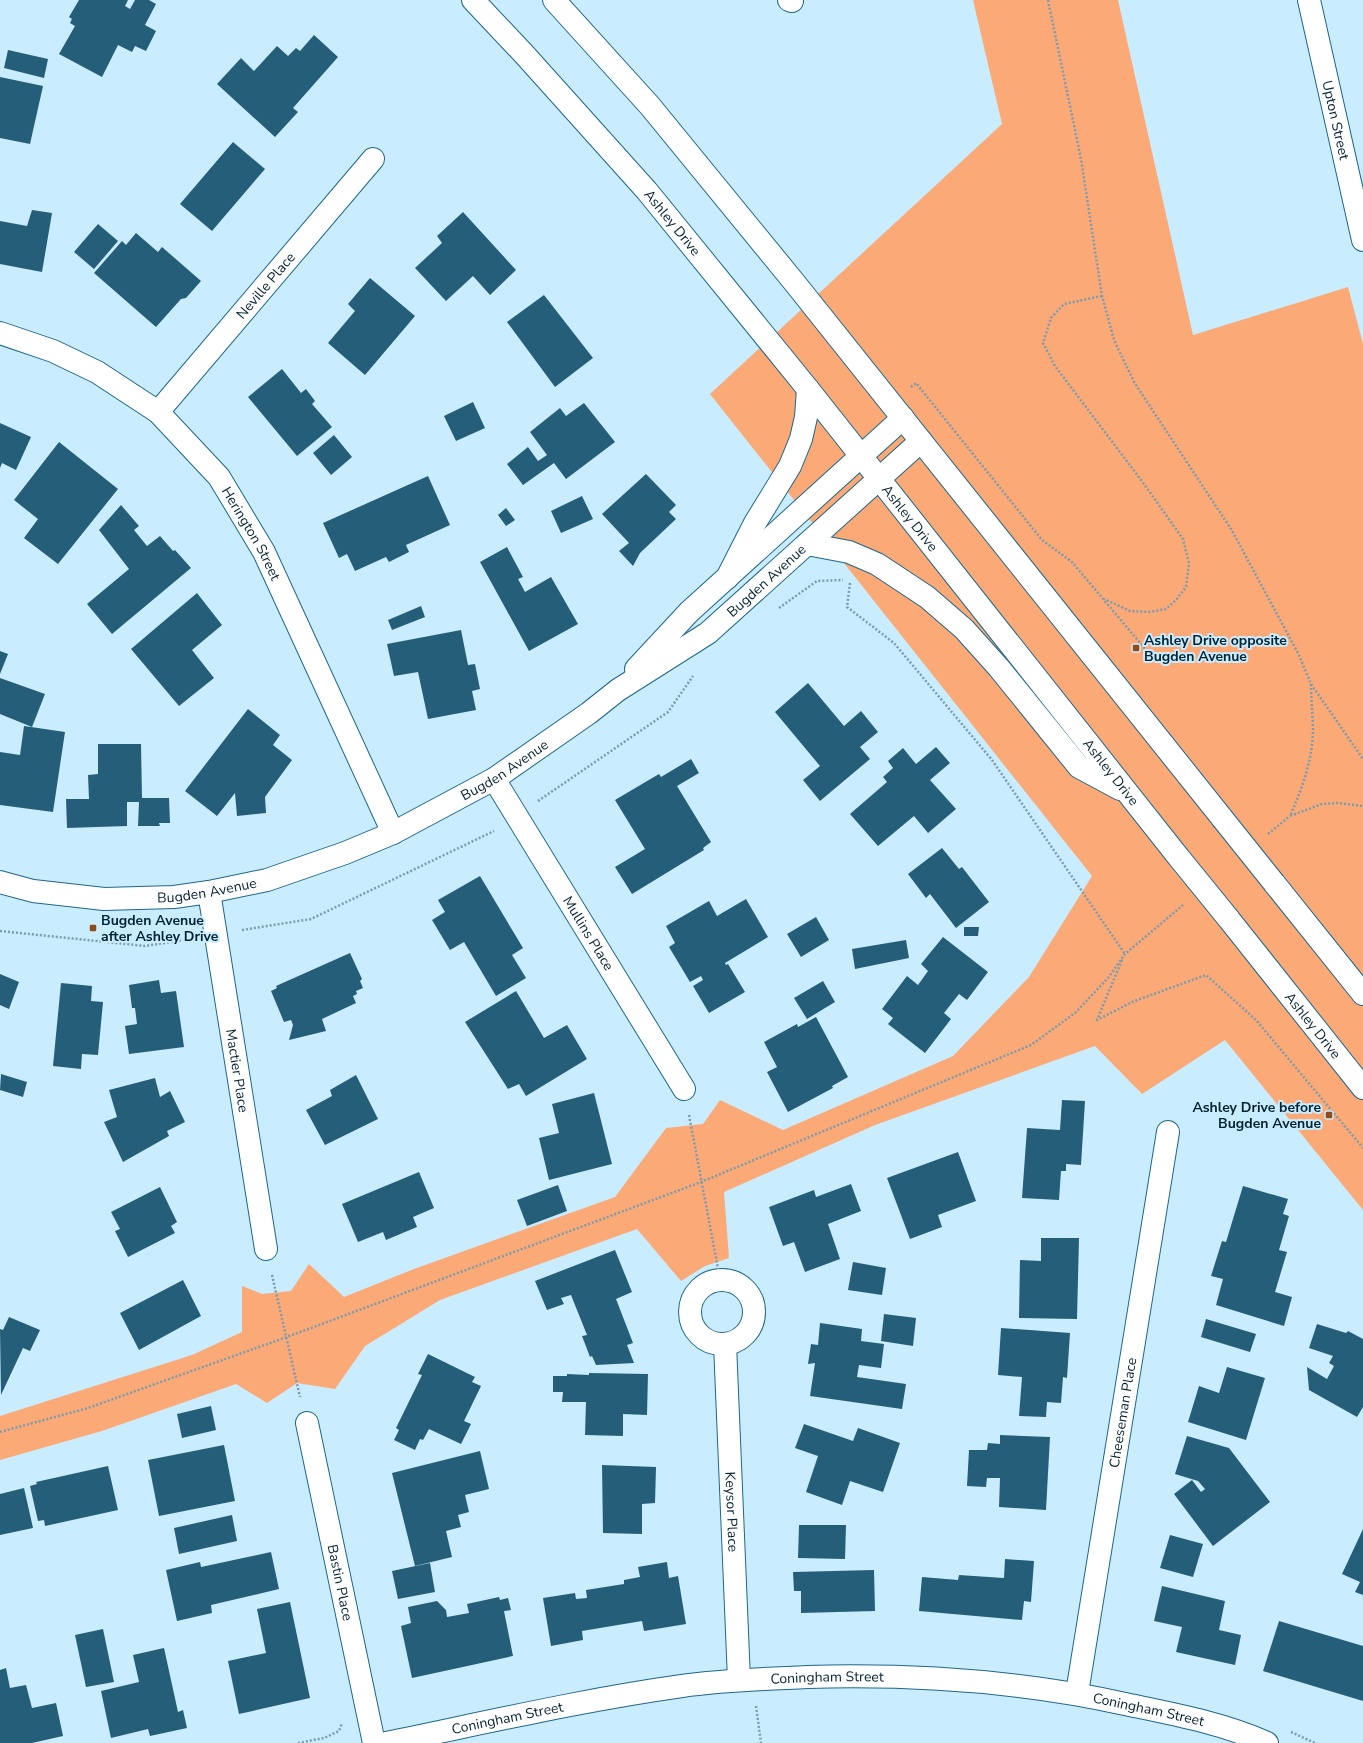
<svg xmlns="http://www.w3.org/2000/svg" width="1363" height="1743" font-family="'Nunito Sans',sans-serif">
  <rect width="100%" height="100%" fill="#caecff"/>
  <path fill="#fba976" d="M973,0H1118L1193,335L1348,287L1363,344V1210L1225,1040L1142,1094L1095,1046L875,1125L724,1192L729,1258L705,1266L681,1281L637,1229L440,1300L365,1346L335,1389L297,1383L267,1403L236,1384L102,1431L0,1460V1416L192,1355L242,1332V1286L262,1294L291,1291L309,1264L344,1297L414,1269L615,1197L666,1128L703,1124L720,1100L783,1130L953,1056L1029,977L1092,876L710,394L1002,124Z"/>
  <g fill="#255e79">
    <path d="M79,0H128L125,6L130,9L135,0H149L156,4L145,25L156,31L146,51L135,46L132,52L118,45L102,77L59,54L75,26L70,23L72,19L69,17Z"/>
    <path d="M314,35L338,57L293,108L298,112L275,137L217,84L241,58L254,71L277,46L288,56L296,48L300,51Z"/>
    <path d="M8,50L48,59L44,78L4,68Z"/>
    <path d="M0,77L43,86L30,144L0,138Z"/>
    <path d="M233,142L265,169L212,231L180,204Z"/>
    <path d="M32,210L52,213L42,272L0,264V221L27,226Z"/>
    <path d="M463,212L516,270L490,295L473,276L446,301L415,268L442,243L437,236Z"/>
    <path d="M98,224L118,241L94,269L74,252Z"/>
    <path d="M136,233L158,252L162,247L201,281L186,298L181,299L156,327L94,273L122,241L126,245Z"/>
    <path d="M370,278L415,316L365,375L328,343L355,311L348,304Z"/>
    <path d="M544,295L593,358L555,387L507,322Z"/>
    <path d="M282,369L301,393L306,389L315,401L312,404L332,427L297,456L248,397Z"/>
    <path d="M473,402L485,428L456,441L444,416Z"/>
    <path d="M584,403L615,442L566,479L554,463L523,485L507,464L528,447L538,461L547,455L530,432L560,408L566,416Z"/>
    <path d="M0,423L31,437L16,470L2,463L0,468Z"/>
    <path d="M334,435L352,457L331,475L313,453Z"/>
    <path d="M59,442L118,489L58,564L24,538L38,519L14,500Z"/>
    <path d="M646,474L676,505L669,512L676,519L640,553L633,566L619,551L629,543L602,514Z"/>
    <path d="M428,476L450,525L406,545L409,552L389,562L386,557L355,571L347,554L339,558L323,523Z"/>
    <path d="M582,496L593,519L561,533L551,511Z"/>
    <path d="M121,505L139,526L134,530L147,546L160,536L173,551L175,550L191,568L112,634L87,604L129,569L99,530Z"/>
    <path d="M506,508L515,520L506,526L498,515Z"/>
    <path d="M507,547L523,577L518,579L525,592L551,577L578,624L529,651L480,562Z"/>
    <path d="M197,593L222,625L192,650L214,678L179,706L131,649Z"/>
    <path d="M421,606L425,617L392,630L388,620Z"/>
    <path d="M461,630L468,665L475,664L480,689L472,691L476,710L428,719L418,672L394,676L387,644Z"/>
    <path d="M0,651L8,654L0,674Z"/>
    <path d="M0,678L45,694L32,727L0,714Z"/>
    <path d="M808,683L844,726L861,711L878,732L860,747L870,759L820,801L803,780L820,766L775,712Z"/>
    <path d="M248,709L280,735L273,745L292,760L265,797L266,813L237,816L235,793L217,816L185,791Z"/>
    <path d="M24,726L65,732L53,812L0,805V752L20,755Z"/>
    <path d="M98,744H141L142,798H169L170,823H159L160,826H138L139,802H127V826L67,828L66,799H89L88,775L98,774Z"/>
    <path d="M936,747L950,763L930,780L956,809L928,833L914,816L878,846L850,814L887,782L883,777L893,768L888,761L903,748L916,764Z"/>
    <path d="M691,759L699,773L677,786L711,842L703,848L704,850L632,894L615,867L645,849L615,800L659,774L661,777Z"/>
    <path d="M942,848L959,869L962,867L989,902L956,928L930,894L926,898L908,874Z"/>
    <path d="M480,876L523,948L512,955L526,978L496,996L464,942L450,950L432,920L445,912L438,900Z"/>
    <path d="M746,899L768,937L725,963L726,965L728,964L745,992L709,1013L693,986L703,980L701,976L690,982L669,947L675,943L666,926L709,901L717,916Z"/>
    <path d="M816,917L829,940L801,957L787,934Z"/>
    <path d="M964,927H979L978,936H964Z"/>
    <path d="M943,937L988,972L967,1000L959,994L944,1013L951,1019L925,1053L888,1024L893,1018L882,1009L907,976L918,985L928,971L921,964Z"/>
    <path d="M906,940L909,958L855,969L852,949Z"/>
    <path d="M350,953L362,979L360,981L363,988L356,991L357,994L353,996L356,1003L322,1019L326,1031L289,1040L293,1025L291,1020L284,1022L271,991L277,988L276,986Z"/>
    <path d="M0,974L19,982L9,1009L0,1005Z"/>
    <path d="M159,980L161,993L176,991L184,1047L129,1054L125,1026L137,1024L135,1008H132L129,985Z"/>
    <path d="M823,981L835,1002L807,1019L794,998Z"/>
    <path d="M61,983L92,986L91,1001L103,1002L98,1055L82,1054L81,1069L53,1066Z"/>
    <path d="M516,991L544,1038L567,1025L587,1059L526,1096L519,1084L508,1089L465,1022Z"/>
    <path d="M816,1017L848,1077L832,1086L833,1088L788,1112L767,1072L777,1067L764,1042L797,1024L798,1027Z"/>
    <path d="M1,1074L27,1082L23,1097L0,1090Z"/>
    <path d="M356,1075L378,1119L325,1145L306,1110L332,1096L330,1090Z"/>
    <path d="M155,1078L160,1097L170,1091L185,1122L167,1131L169,1136L123,1162L104,1122L117,1117L109,1090Z"/>
    <path d="M594,1093L612,1164L549,1180L539,1138L559,1133L552,1104Z"/>
    <path d="M1062,1100L1085,1101L1081,1165L1066,1164V1171H1061L1059,1200L1022,1198L1027,1128L1060,1130Z"/>
    <path d="M958,1152L976,1201L938,1215L942,1227L910,1239L887,1178Z"/>
    <path d="M419,1172L434,1208L413,1217L417,1227L386,1240L383,1232L358,1242L342,1204Z"/>
    <path d="M851,1184L861,1211L828,1224L840,1259L805,1272L794,1242L783,1246L769,1207L814,1190L816,1197Z"/>
    <path d="M558,1185L567,1211L527,1226L517,1200Z"/>
    <path d="M1243,1186L1288,1199L1283,1214L1289,1216L1279,1250L1287,1252L1275,1292L1292,1297L1284,1326L1216,1305L1223,1279L1211,1276L1222,1241L1226,1242Z"/>
    <path d="M160,1187L177,1222L171,1226L175,1233L128,1257L115,1231L120,1229L111,1212Z"/>
    <path d="M1041,1238H1079L1077,1319L1019,1318L1020,1260L1041,1261Z"/>
    <path d="M615,1250L632,1292L616,1299L633,1343L627,1345L634,1363L596,1365L592,1356L590,1357L582,1336L587,1335L571,1295L561,1298L564,1304L547,1310L535,1281Z"/>
    <path d="M853,1262L886,1268L882,1295L848,1290Z"/>
    <path d="M183,1280L201,1316L139,1350L120,1313Z"/>
    <path d="M884,1314L916,1318L913,1346L881,1341Z"/>
    <path d="M9,1317L40,1330L30,1351L23,1348L1,1395L0,1329L3,1330Z"/>
    <path d="M1206,1319L1256,1334L1250,1352L1201,1337Z"/>
    <path d="M820,1323L862,1329L861,1341L884,1344L881,1368L859,1365L857,1377L906,1384L902,1409L810,1396L815,1363L808,1364L811,1344L818,1345Z"/>
    <path d="M1317,1324L1346,1333L1348,1331L1363,1339V1407L1357,1417L1309,1390L1307,1367L1327,1379L1334,1366L1329,1363L1333,1356L1309,1348Z"/>
    <path d="M1001,1328L1070,1333L1067,1378L1063,1377L1061,1403L1047,1402L1046,1417L1019,1416L1022,1377L998,1375Z"/>
    <path d="M428,1354L475,1377L472,1382L481,1386L464,1421L471,1424L461,1444L429,1429L423,1440L420,1439L415,1450L394,1440L399,1430L396,1428L422,1375L418,1374Z"/>
    <path d="M1227,1367L1265,1378L1246,1440L1188,1422L1199,1386L1219,1393Z"/>
    <path d="M589,1373L648,1374L647,1415L623,1414V1436L585,1435L586,1402H562L563,1392H553V1376H567V1374L589,1375Z"/>
    <path d="M211,1406L216,1430L182,1438L177,1414Z"/>
    <path d="M804,1424L853,1441L858,1428L900,1443L883,1492L850,1481L842,1505L806,1492L818,1456L795,1448Z"/>
    <path d="M1000,1435L1050,1437L1046,1510L999,1507L1000,1478H987L986,1487L967,1486L969,1450H987L988,1443L1000,1444Z"/>
    <path d="M1187,1436L1229,1448L1270,1502L1213,1546L1174,1494L1192,1480L1201,1492L1205,1489L1198,1481L1175,1474Z"/>
    <path d="M224,1445L235,1501L159,1516L148,1460Z"/>
    <path d="M480,1451L489,1489L465,1495L469,1512L458,1515L461,1527L446,1531L452,1557L415,1566L392,1473Z"/>
    <path d="M602,1465L656,1467L655,1503L642,1504V1534L603,1533Z"/>
    <path d="M108,1466L118,1510L45,1526L44,1520L38,1521L30,1486L37,1484L36,1482Z"/>
    <path d="M24,1488L33,1528L0,1535V1494Z"/>
    <path d="M232,1515L237,1541L179,1554L174,1528Z"/>
    <path d="M799,1525H846L845,1559L798,1558Z"/>
    <path d="M1363,1529V1595L1355,1592L1360,1582L1342,1574Z"/>
    <path d="M1170,1535L1203,1544L1193,1577L1160,1568Z"/>
    <path d="M271,1552L279,1589L211,1605L212,1613L177,1621L166,1570L200,1562L201,1567Z"/>
    <path d="M1005,1559L1034,1561L1031,1602L1024,1601L1022,1620L919,1611L922,1577L958,1580L959,1575L1004,1578Z"/>
    <path d="M667,1562L669,1578L678,1576L686,1624L644,1631L642,1621L582,1631L583,1640L551,1646L543,1598L575,1593L576,1599L587,1598L586,1590L624,1584V1580L640,1577L638,1567Z"/>
    <path d="M430,1563L435,1592L398,1599L392,1571Z"/>
    <path d="M874,1570L875,1611L801,1613V1591H794L793,1572Z"/>
    <path d="M1162,1586L1225,1601L1219,1630L1241,1635L1235,1665L1176,1652L1182,1627L1154,1621Z"/>
    <path d="M499,1597L500,1600L508,1598L511,1610L504,1611L513,1656L412,1678L401,1626L411,1623L408,1607L437,1601L446,1610L447,1617L469,1613L467,1604Z"/>
    <path d="M290,1602L310,1698L239,1714L228,1661L266,1653L257,1609Z"/>
    <path d="M1279,1621L1363,1646V1701L1263,1671Z"/>
    <path d="M103,1629L114,1682L86,1687L75,1635Z"/>
    <path d="M164,1648L178,1712L183,1710L187,1728L150,1736L148,1729L111,1738L101,1691L139,1682L133,1655Z"/>
    <path d="M6,1668L10,1688L26,1685L32,1708L56,1703L63,1736L32,1743H0V1670Z"/>
  </g>
  <g fill="none" stroke-linecap="round" stroke-linejoin="round">
    <g stroke="#1d6788" stroke-width="24">
      <g id="minor">
        <path d="M789,0L792,1"/>
        <path id="s1" d="M1309,0L1363,240"/>
        <path id="s2" d="M0,333L53,351L97,372L158,412L219,477L264,552L393,833"/>
        <path id="s3" d="M158,412L373,159"/>
        <path id="s4" d="M494,779L684,1089"/>
        <path id="s5" d="M209,892L266,1249"/>
        <circle cx="722" cy="1312" r="32"/>
        <path id="s6" d="M725,1344L739,1680"/>
        <path id="s7" d="M307,1423L374,1743"/>
        <path id="s8" d="M1077,1693L1168,1132"/>
        <path id="s9" d="M386,1743C484,1723 582,1700 682,1686C724,1680 765,1679 807,1677C914,1674 1021,1681 1125,1704C1173,1714 1222,1723 1267,1743"/>
      </g>
    </g>
    <g stroke="#1d6788" stroke-width="24">
      <g id="tertiary">
        <path d="M636,669L689,612L903,418"/>
        <path id="s10" d="M0,882L33,891L104,899L174,897L209,892L267,880L345,853L393,833L494,779L589,713L618,690L708,633L921,441"/>
      </g>
    </g>
    <g stroke="#1d6788" stroke-width="24">
      <g id="secondary">
        <path id="s11" d="M473,0L524,54L647,191L808,389L1176,854"/>
        <path d="M554,0L650,106L794,282L1222,818"/>
        <path d="M807,544L849,552L877,564L927,597L964,629L999,668L1079,767L1120,789"/>
        <path d="M727,578L755,523L790,466L801,439L806,417L808,389"/>
        <path d="M1274,883L1363,994"/>
        <path id="s12" d="M1228,918L1363,1088"/>
      </g>
    </g>
    <g stroke="#7c9cad" stroke-width="2.5" stroke-dasharray="2 2" stroke-linecap="butt">
      <path d="M1048,0L1081,159L1102,296L1114,340L1134,382L1231,529L1298,653L1311,684L1363,759"/>
      <path d="M1102,296L1064,304L1051,318L1043,343L1055,366L1144,484L1183,539L1189,563L1186,587L1176,600L1166,609L1149,612L1130,611L1104,599"/>
      <path d="M911,387L916,383L1042,540L1072,562L1146,650"/>
      <path d="M850,583L847,607L894,643L992,760L1125,954"/>
      <path d="M779,608L817,581L843,580"/>
      <path d="M1311,684C1311,700 1313,715 1313,731C1312,761 1302,789 1290,816L1322,804L1337,803L1363,806"/>
      <path d="M538,801L668,712L693,676"/>
      <path d="M1268,834L1290,816"/>
      <path d="M242,930L311,919L494,831"/>
      <path d="M0,931L145,946L190,939"/>
      <path d="M1122,960L1097,1020L1132,1002L1206,975L1256,1020L1363,1148"/>
      <path d="M689,1115L720,1279"/>
      <path d="M272,1275L300,1397"/>
      <path d="M0,1432L88,1408L287,1337L701,1182L1031,1045L1075,1013L1108,978L1125,954L1183,905"/>
      <path d="M756,1706L761,1743"/>
      <path d="M1291,1732L1315,1743"/>
      <path d="M298,1743L324,1738L339,1731L342,1723"/>
    </g>
    <use href="#minor" stroke="#fff" stroke-width="22"/>
    <use href="#tertiary" stroke="#fff" stroke-width="22"/>
    <use href="#secondary" stroke="#fff" stroke-width="22"/>
    <g stroke="#1d6788" stroke-width="24" stroke-linecap="butt">
      <g id="secondary-bridge">
        <path d="M1222,818L1274,883"/>
        <path d="M1176,854L1228,918"/>
      </g>
    </g>
    <use href="#secondary-bridge" stroke="#fff" stroke-width="22"/>
  </g>
  <g fill="#8e4c1b" stroke="#caecff" stroke-width="1.5">
    <rect x="1132" y="644" width="8" height="8" rx="2"/>
    <rect x="89" y="924" width="8" height="8" rx="2"/>
    <rect x="1325" y="1111" width="8" height="8" rx="2"/>
  </g>
  <g text-anchor="middle" stroke-width="4" stroke-linejoin="round" paint-order="stroke">
    <g font-size="14" fill="#042230" stroke="#caecff">
      <text dy="5" stroke="none"><textPath href="#s1" startOffset="123">Upton Street</textPath></text>
      <text dy="5" stroke="none"><textPath href="#s11" startOffset="299">Ashley Drive</textPath></text>
      <text dy="5" stroke="none"><textPath href="#s3" startOffset="166">Neville Place</textPath></text>
      <text dy="5" stroke="none"><textPath href="#s11" startOffset="678">Ashley Drive</textPath></text>
      <text dy="5" stroke="none"><textPath href="#s2" startOffset="332">Herington Street</textPath></text>
      <text dy="5" stroke="none"><textPath href="#s10" startOffset="857">Bugden Avenue</textPath></text>
      <text dy="5" stroke="none"><textPath href="#s10" startOffset="533">Bugden Avenue</textPath></text>
      <text dy="5" stroke="none"><textPath href="#s11" startOffset="1002">Ashley Drive</textPath></text>
      <text dy="5" stroke="none"><textPath href="#s10" startOffset="209">Bugden Avenue</textPath></text>
      <text dy="5" stroke="none"><textPath href="#s4" startOffset="181">Mullins Place</textPath></text>
      <text dy="5" stroke="none"><textPath href="#s12" startOffset="137">Ashley Drive</textPath></text>
      <text dy="5" stroke="none"><textPath href="#s5" startOffset="181">Mactier Place</textPath></text>
      <text dy="5" stroke="none"><textPath href="#s8" startOffset="284">Cheeseman Place</textPath></text>
      <text dy="5" stroke="none"><textPath href="#s6" startOffset="168">Keysor Place</textPath></text>
      <text dy="5" stroke="none"><textPath href="#s7" startOffset="163">Bastin Place</textPath></text>
      <text dy="5" stroke="none"><textPath href="#s9" startOffset="447">Coningham Street</textPath></text>
      <text dy="5" stroke="none"><textPath href="#s9" startOffset="771">Coningham Street</textPath></text>
      <text dy="5" stroke="none"><textPath href="#s9" startOffset="124">Coningham Street</textPath></text>
    </g>
    <g font-size="14" font-weight="bold" fill="#042230" stroke="#caecff" text-anchor="start">
      <text x="1144" y="645">Ashley Drive opposite<tspan x="1144" dy="16">Bugden Avenue</tspan></text>
      <text x="101" y="925">Bugden Avenue<tspan x="101" dy="16">after Ashley Drive</tspan></text>
      <text x="1321" y="1112" text-anchor="end">Ashley Drive before<tspan x="1321" dy="16">Bugden Avenue</tspan></text>
    </g>
  </g>
</svg>
